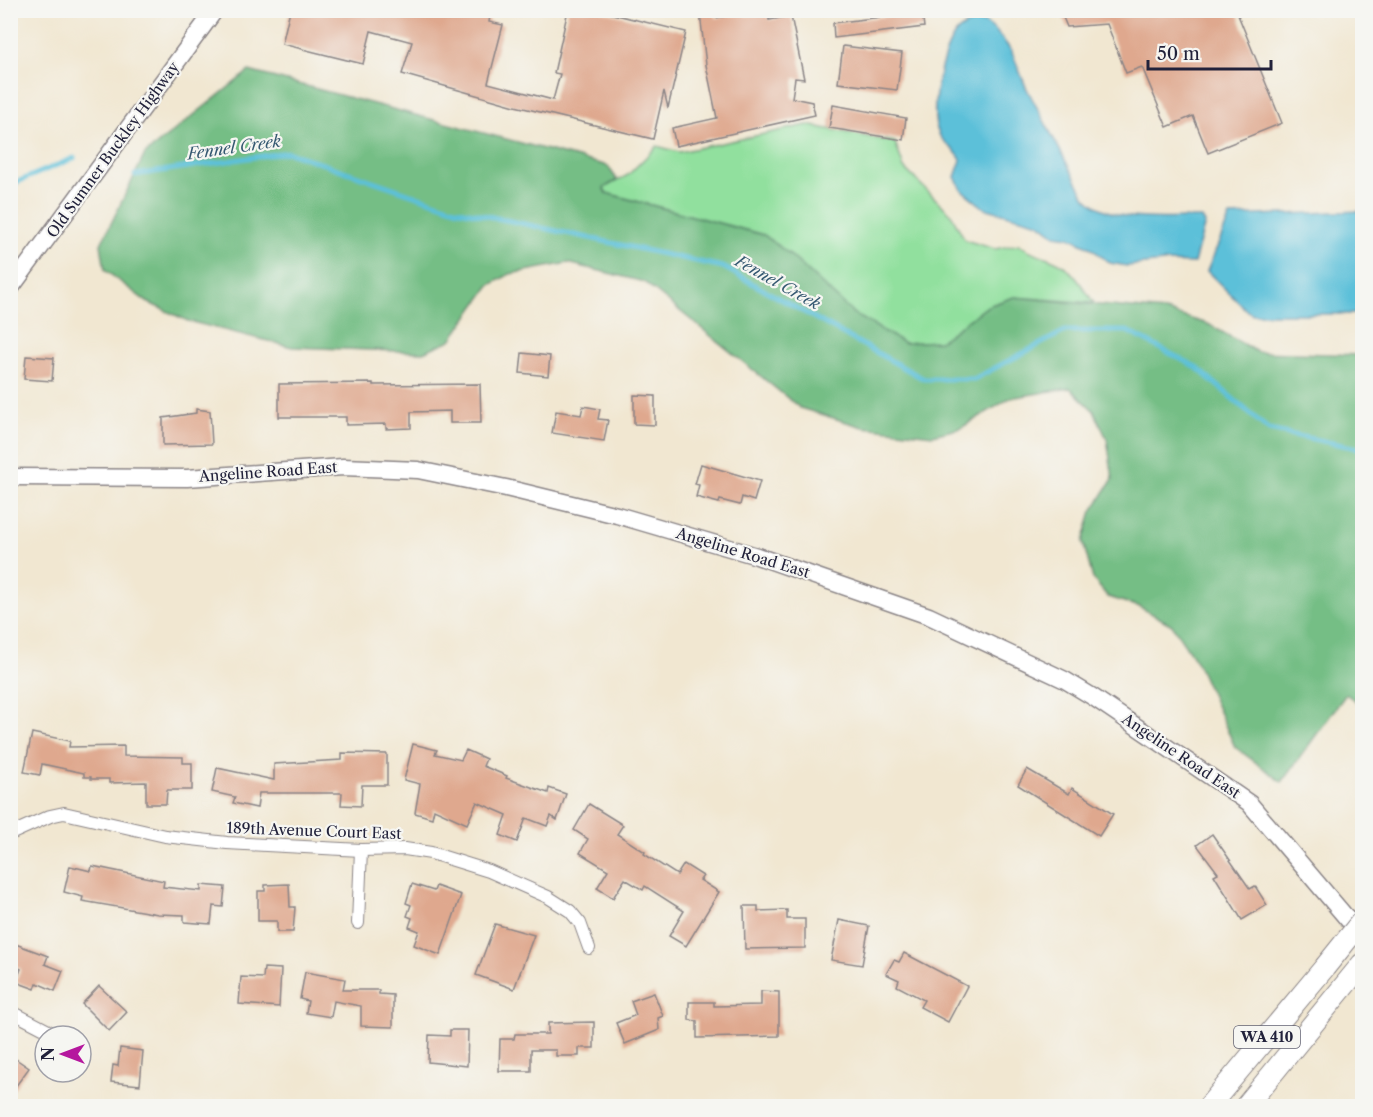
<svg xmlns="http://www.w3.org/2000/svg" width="1373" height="1117" font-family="'Libre Caslon Text',serif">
  <rect width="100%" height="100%" fill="#f6f6f2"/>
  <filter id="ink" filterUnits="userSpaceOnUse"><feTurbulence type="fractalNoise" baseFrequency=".0167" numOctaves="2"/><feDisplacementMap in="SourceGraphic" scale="12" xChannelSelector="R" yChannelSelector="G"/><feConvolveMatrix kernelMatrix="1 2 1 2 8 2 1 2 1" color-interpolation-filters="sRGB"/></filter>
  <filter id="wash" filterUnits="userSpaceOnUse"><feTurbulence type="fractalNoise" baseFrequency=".008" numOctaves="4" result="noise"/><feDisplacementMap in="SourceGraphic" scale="24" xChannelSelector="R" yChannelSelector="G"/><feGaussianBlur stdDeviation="1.35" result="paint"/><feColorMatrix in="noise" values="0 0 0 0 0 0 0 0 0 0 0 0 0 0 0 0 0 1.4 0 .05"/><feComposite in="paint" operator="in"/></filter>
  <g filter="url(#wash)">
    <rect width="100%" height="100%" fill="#f1e7d1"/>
    <path fill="#91e09e" stroke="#5a816c" stroke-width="1.5" d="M807,125L895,142L904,168L951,214L965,240L995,249L1019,244C1032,255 1046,255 1061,264C1075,273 1084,289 1094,303L1014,297L988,306L940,341L904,343L854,314L789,254L764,235L606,193L604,188L628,175L657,146L679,152Z"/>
    <path fill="#74be85" stroke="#4b7060" stroke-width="1.5" d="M249,71L608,166L617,180L604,188L606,193L764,235L789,254L854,314L904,343L940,341L988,306L1014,297L1165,311L1208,324L1257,352L1362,355V706L1346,694L1282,782L1235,747L1197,663L1172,625L1140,607L1108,597L1093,579L1083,542L1092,511L1113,479L1107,439L1094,411L1070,388L1010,398L961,428L933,435L863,427L800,408L644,282L568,263L510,274L490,285L451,340L423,352L292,347L188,321L147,302L105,270L101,244L145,154Z"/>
    <g fill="#5bc0d9" stroke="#3e718a" stroke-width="1.5">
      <path d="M976,22H985L996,31L1011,50L1026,87L1084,195C1111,226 1164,217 1202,218L1205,223L1194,263L1163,262L1127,266L1110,263L1088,246L1069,237L1055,235L1039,223L984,208L962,190L955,177L961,160C956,149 945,145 940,136C927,115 941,51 956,33C961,27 969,24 976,22Z"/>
      <path d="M1362,211V314H1253L1247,311L1207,271L1230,216Z"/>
    </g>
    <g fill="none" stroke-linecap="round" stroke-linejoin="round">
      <g stroke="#5bc0d9" stroke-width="5">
        <path d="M135,175L288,152L455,209L723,267L924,379H974L1065,331H1127L1196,367L1269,430L1362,449"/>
        <path d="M10,185L74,158"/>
      </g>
    </g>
    <g id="blocks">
      <g fill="#dfa88e">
        <path d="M290,10H491L489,22L503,25L488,83L553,100L560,74L554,73L568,10H596L686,32L668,108L664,91L653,139L515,106L402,74L412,42L371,31L363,64L282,44Z"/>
        <path d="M1060,10H1236L1282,123L1208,153L1193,116L1167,127L1142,67L1126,73L1107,24L1067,27Z"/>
        <path d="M714,11L716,18L745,13L746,16L768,13L769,20L791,16L804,79L795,78L792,98L812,102L815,115L676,146L672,128L717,118L706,65L700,13Z"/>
        <path d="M922,12L924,27L834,38L833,23Z"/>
        <path d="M843,46L902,53L897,90L838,83Z"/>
        <path d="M833,105L906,118L903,140L829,128Z"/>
        <path d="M522,353L550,356L548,376L520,373Z"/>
        <path d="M26,356L54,358L52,381L24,379Z"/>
        <path d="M373,383V385L480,384L481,423H450V411L411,412V428L386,429V424L346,425V417H279V384Z"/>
        <path d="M634,395L655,396V425L634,424Z"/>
        <path d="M583,406L600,409L598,419L608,420L604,441L552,433L556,411L581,415Z"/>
        <path d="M196,409L210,411L212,444L163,445V418L196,413Z"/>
        <path d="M701,464L760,481L754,501L742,497L740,505L720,500L719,503L696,497L699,485L695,484Z"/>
        <path d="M32,733L70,741L69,747L124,746V756L183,757V763H192V790H167L166,804H146V782L109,783V779H91V777H84V773L42,764L40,775L24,772Z"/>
        <path d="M413,744L437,750L435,754L461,760L466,750L486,759L483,766L507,776L506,778L548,793L549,788L566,794L557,820L551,816L547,826L526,818L517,842L500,835L507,815L477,802L467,824L434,809L432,818L415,813L420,784L404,780Z"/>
        <path d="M342,753L387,754V785H362L361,806L341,805L342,793H259L257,808L233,803L235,797L212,792L217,768L274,780V764L342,760Z"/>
        <path d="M1027,769L1069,794L1072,788L1113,814L1099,836L1018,785Z"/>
        <path d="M589,804L623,825L617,834L645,852L644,854L677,875L684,864L703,876L700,880L719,892L686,946L669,936L684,911L645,886L643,890L625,879L613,898L597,888L608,870L580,853L588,839L574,830Z"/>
        <path d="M1212,834L1250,889L1255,886L1267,905L1242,920L1214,875L1218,873L1197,845Z"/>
        <path d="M70,866L91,871L92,866L164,881L163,887L201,891V885L225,887L223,907L213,906L211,924L184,922V915L158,914L82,901L83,897L64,892Z"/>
        <path d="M289,884L290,907H295L293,932H277V921H258V891H265V885Z"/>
        <path d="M412,884L434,891L436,886L461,895L440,955L414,945L419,931L409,927L412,918L407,916L411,905L406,903Z"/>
        <path d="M744,906H758V911L787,910V919H805V948L745,949Z"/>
        <path d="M839,920L869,926L862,965L831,960Z"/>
        <path d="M495,924L534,935L514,989L476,975Z"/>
        <path d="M10,942L48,956L45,964L63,971L55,991L37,983L35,989L16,982L21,969L10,964Z"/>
        <path d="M904,953L967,986L948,1022L920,1007L924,1000L897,986L899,980L886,974L894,960L899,962Z"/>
        <path d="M264,968L281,969L279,1007L239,1004L241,977L263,978Z"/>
        <path d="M305,972L345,979L343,990H379V994L393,995V1027L361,1026V1006L334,1001L331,1017L306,1013L308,1001L300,999Z"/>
        <path d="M99,986L127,1012L109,1031L82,1004Z"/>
        <path d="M761,991L779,992V1036L697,1038V1021L689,1020V1002H714V1006L761,1005Z"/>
        <path d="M654,993L663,1016L658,1018L659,1030L625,1044L616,1023L636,1015L631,1001Z"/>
        <path d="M594,1022V1048H579V1056H556V1050H531V1071H499L500,1039H514L515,1034H548V1023Z"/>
        <path d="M450,1030H468L467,1066L428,1062L429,1035L450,1036Z"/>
        <path d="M120,1048L143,1051L140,1085L111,1082L113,1065L118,1066Z"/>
        <path d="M10,1055L29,1068L10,1094Z"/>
      </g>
    </g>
  </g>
  <g filter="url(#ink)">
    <use href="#blocks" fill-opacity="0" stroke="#8a8486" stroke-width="1.5"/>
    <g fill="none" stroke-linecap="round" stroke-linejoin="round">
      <g stroke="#8a8486" stroke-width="14">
        <g id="minor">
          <path d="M10,834L50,816L64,813L165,836L227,843L361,850L405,849L431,853L489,871L548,897L570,911L580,923L589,948"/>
          <path d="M358,923L361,850"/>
          <path d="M10,1011L58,1036"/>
        </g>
      </g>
      <g stroke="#8a8486" stroke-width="19">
        <g id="tertiary">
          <path d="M10,289L215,10"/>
          <path d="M10,477L187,478L343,467L418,470L506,488L617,515L757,556L929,616L1065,680L1093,697L1249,803L1362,936"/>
        </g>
      </g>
      <g stroke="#8a8486" stroke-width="23">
        <g id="trunk">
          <path d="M1209,1106L1325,967"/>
          <path d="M1246,1106L1362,964"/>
        </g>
      </g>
      <use href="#minor" stroke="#fff" stroke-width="12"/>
      <use href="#tertiary" stroke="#fff" stroke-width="16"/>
      <use href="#trunk" stroke="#fff" stroke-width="21"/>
      <g stroke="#8a8486" stroke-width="23" stroke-linecap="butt">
        <path id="trunk-bridge" d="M1325,967L1362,921"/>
      </g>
      <use href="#trunk-bridge" stroke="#fff" stroke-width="21"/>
    </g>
  </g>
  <g text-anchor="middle" stroke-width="4.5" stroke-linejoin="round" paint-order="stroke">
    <rect fill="#f6f6f2" stroke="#626272" stroke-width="1.5" x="1234" y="1026" width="66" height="22" rx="4.5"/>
    <g font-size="14" font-weight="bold" fill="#22223b">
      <text x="1267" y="1042">WA 410</text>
    </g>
    <g font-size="15" fill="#22223b" stroke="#f6f6f2">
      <text transform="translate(113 150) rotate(-54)" y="5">Old Sumner Buckley Highway</text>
      <text transform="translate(268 472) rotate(-4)" y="5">Angeline Road East</text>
      <text transform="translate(743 553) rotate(17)" y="5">Angeline Road East</text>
      <text transform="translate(1181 756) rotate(34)" y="5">Angeline Road East</text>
      <text transform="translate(314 831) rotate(2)" y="5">189th Avenue Court East</text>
    </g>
    <g font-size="16" font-style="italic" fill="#365972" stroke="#f6f6f2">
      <text transform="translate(234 147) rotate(-8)" y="6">Fennel Creek</text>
      <text transform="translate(778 282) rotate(29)" y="6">Fennel Creek</text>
    </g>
  </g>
  <rect width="1373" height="1117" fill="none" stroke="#f6f6f2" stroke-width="36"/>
  <g transform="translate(63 1054) rotate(270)"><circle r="28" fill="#f6f6f2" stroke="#a1a1a9" stroke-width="1.5"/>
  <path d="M0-4.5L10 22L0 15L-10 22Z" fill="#b5179e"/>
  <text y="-9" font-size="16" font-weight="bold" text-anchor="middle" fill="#22223b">N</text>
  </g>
  <path d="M1148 60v9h123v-9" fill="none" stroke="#22223b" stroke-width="3"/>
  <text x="1157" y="60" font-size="18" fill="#22223b" stroke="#f6f6f2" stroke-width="4.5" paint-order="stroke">50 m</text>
</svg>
